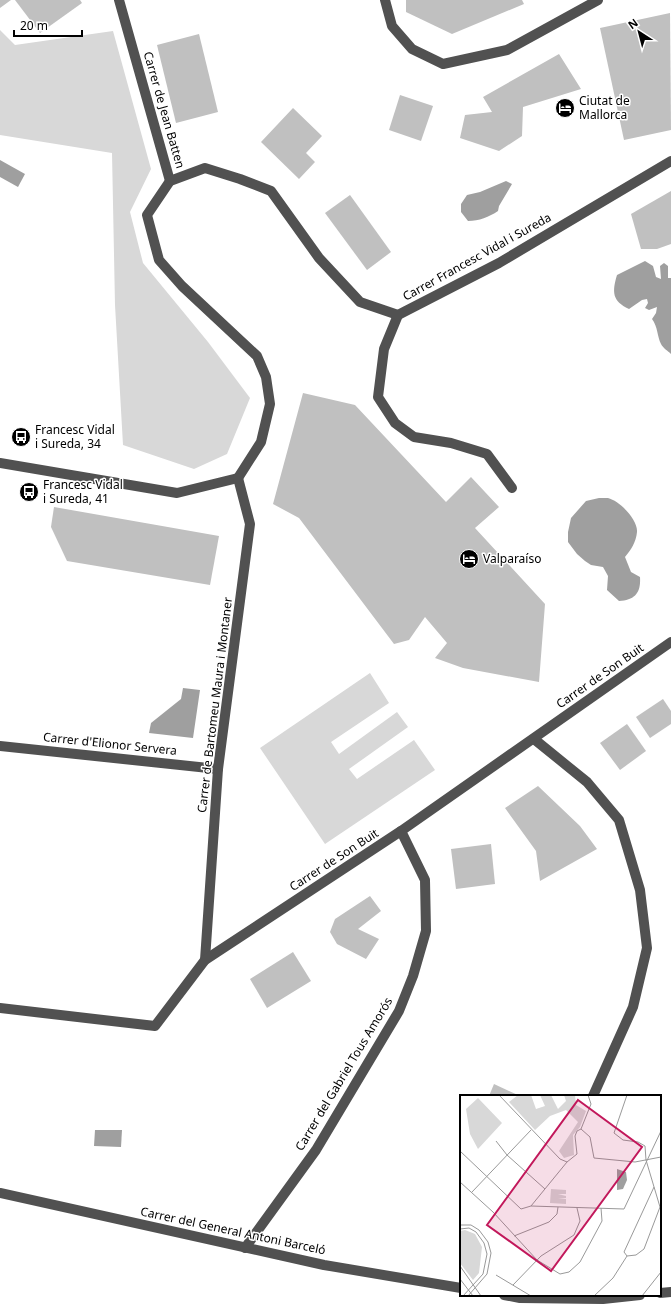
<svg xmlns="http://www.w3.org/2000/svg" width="671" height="1306" font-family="'Noto Sans',sans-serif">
  <rect width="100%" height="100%" fill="#fff"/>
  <g fill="#d8d8d8">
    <path d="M0,30L15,45L113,31L151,169L130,212L143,263L208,342L250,398L227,454L194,469L123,445L115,305L112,153L0,135Z"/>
    <path d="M370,673L389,703L331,742L339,754L397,712L408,727L349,769L357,779L414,740L435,770L325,844L260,748Z"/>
  </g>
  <g fill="#9f9f9f">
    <path d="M0,160L25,174L18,187L0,177Z"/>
    <path d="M506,181L512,184L499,206L498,211C489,217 479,221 468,221L461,212V204L467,195L480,192Z"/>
    <path d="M645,261L653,266L656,277L661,279L660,266L664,263L668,266V278H671V354C668,351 663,348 661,344C657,336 658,327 652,319L656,313L657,307L649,310L645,308L648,303L647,299L642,300L629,309C612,301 612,292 617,275Z"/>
    <path d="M599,498C602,498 606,498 608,498C620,501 638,520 637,532C636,542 631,550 625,557L631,572L640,577C641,593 635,600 619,601L607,590L608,576L603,567L591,565L585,561L577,554L568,542V532L571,518L586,501Z"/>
    <path d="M183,688L200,690L193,738L149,733L151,723L181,699Z"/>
    <path d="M95,1130H122L121,1147L94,1146Z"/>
  </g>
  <g fill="#c0c0c0">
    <path d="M0,0H11L0,8Z"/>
    <path d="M15,0H80L82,3L40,33Z"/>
    <path d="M406,0H522L524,4L452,34L406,12Z"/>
    <path d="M670,13L671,130L624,140L600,28Z"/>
    <path d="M199,34L218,112L176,123L157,45Z"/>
    <path d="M559,54L581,89L523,107L522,136L499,151L460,138L465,115L492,112L483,97Z"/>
    <path d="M400,95L433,106L421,141L389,130Z"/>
    <path d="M293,108L322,136L306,153L315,162L299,179L261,142Z"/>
    <path d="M671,191V244L657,249H641L631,214Z"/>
    <path d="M350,195L391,252L367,270L325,213Z"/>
    <path d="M303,393L355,405L446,502L471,477L499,507L475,528L545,604L539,682L463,668L435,658L447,643L425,617L409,640L394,644L299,518L273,504Z"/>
    <path d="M54,507L219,536L210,585L67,561L51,527Z"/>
    <path d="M663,699L671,711V724L650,738L636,717Z"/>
    <path d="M627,724L646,751L620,770L600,743Z"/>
    <path d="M538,786L580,826L597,849L540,881L536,851L505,808Z"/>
    <path d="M491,844L495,884L456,889L451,849Z"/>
    <path d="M370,896L381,911L358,929L379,939L366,959L337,944L330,932L335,919Z"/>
    <path d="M293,952L311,981L267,1008L250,979Z"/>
    <path d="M494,1084L520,1096H489Z"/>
  </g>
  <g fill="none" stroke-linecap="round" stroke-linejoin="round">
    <g stroke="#515151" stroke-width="10">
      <path d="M119,0L170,181"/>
      <path d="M385,0L392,26L412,49L443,64L507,50L598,0"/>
      <path d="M398,315L384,349L378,397L395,423L414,437L451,443L487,454L512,488"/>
      <path d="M0,463L177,493L238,478"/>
      <path d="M238,478L261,442L270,404L266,377L257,356L182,286L159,260L147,215L170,181L205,168L240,179L271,191L319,258L360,302L398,315L499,263L671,161"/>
      <path d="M534,739L587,782L619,820L640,890L647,948L633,1007L593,1096"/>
      <path d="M0,746L218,769"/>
      <path d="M205,960L218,769L250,524L238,478"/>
      <path d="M0,1008L155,1026L205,960L401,831L671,642"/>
      <path d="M0,1193L324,1265L461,1288"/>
      <path d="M245,1248L316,1150L399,1011L413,976L426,931L425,880L401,831"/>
      <path d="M660,1293L671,1292"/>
      <path d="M504,1295L520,1298L603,1299L640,1295"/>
    </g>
  </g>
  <defs>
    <g id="hotel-disc" transform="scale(1)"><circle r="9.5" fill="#000" stroke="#fff"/><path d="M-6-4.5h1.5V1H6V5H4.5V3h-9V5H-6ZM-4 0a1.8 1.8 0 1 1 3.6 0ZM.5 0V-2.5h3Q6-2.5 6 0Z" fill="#fff"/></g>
    <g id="bus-disc" transform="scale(1)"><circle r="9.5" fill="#000" stroke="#fff"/><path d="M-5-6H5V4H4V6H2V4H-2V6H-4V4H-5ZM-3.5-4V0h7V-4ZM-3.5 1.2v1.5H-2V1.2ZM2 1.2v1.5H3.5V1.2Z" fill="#fff"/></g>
  </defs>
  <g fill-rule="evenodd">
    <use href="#hotel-disc" x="565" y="108"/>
    <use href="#bus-disc" x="21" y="437"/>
    <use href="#bus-disc" x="29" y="492"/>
    <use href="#hotel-disc" x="469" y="559"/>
  </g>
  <g text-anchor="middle" stroke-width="3" stroke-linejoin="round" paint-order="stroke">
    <g font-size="12" fill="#000" stroke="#fff" text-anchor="start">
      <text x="579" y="105">Ciutat de<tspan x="579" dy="14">Mallorca</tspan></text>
      <text x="35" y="434">Francesc Vidal<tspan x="35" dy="14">i Sureda, 34</tspan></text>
      <text x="43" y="489">Francesc Vidal<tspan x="43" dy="14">i Sureda, 41</tspan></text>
      <text x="483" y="563">Valparaíso</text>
    </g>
    <g font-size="12" fill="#000" stroke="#fff">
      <text transform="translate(164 110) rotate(74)" y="4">Carrer de Jean Batten</text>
      <text transform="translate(477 257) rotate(-29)" y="4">Carrer Francesc Vidal i Sureda</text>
      <text transform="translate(600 676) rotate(-35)" y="4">Carrer de Son Buit</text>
      <text transform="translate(215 705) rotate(-83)" y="4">Carrer de Bartomeu Maura i Montaner</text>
      <text transform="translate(110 744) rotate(6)" y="4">Carrer d'Elionor Servera</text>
      <text transform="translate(334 860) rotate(-33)" y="4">Carrer de Son Buit</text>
      <text transform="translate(344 1074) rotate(-59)" y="4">Carrer del Gabriel Tous Amorós</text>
      <text transform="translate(233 1231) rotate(12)" y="4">Carrer del General Antoni Barceló</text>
    </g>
  </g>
  <g transform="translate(460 1095)">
    <rect width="201" height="201" fill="#fff"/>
    <path d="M58,0H71L76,14L85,11L80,0H91L98,14L106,6L104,0H115L116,10L126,16L120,32L113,40L114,60L104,63L99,56L118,27L106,15L90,21L75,35L49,7ZM18,3L42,28L18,54L10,39L6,14ZM91,94L106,95V99H98L106,101V103H98L106,104V109L90,108ZM5,135L15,139L22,152L19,178L13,185L0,168V136Z" fill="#d8d8d8"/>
    <path d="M157,74L166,77L167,85L163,94L157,95Z" fill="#9f9f9f"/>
    <path fill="none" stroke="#999" stroke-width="1" d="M39,0L100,64L107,67M121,34L131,9L128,0M36,46L47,60L85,94M0,56L61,114L71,111L164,114L201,36M107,67L117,59L115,41L117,36L121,34L130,42L134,63L175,67L201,62M0,87L33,117L77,165L100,179L109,177L120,167L142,126L141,113M12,97L71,35M71,111L107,67M0,130H11L19,135L28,147L31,158L27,179L8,201M0,134L9,133L16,137L24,148L27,159L23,179L3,201M54,141L89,127L97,119L98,112M167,161L176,160L184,154L200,112L186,65L185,51L178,47L163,45L154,38L167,0M167,161L164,157L194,92M0,171L21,201M36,180L71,201M0,184L13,201M53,190L81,161L114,140L120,126L117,113M134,201L153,183L167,161M182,201L201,177"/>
    <path fill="#c2185b" fill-opacity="0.15" stroke="#c2185b" stroke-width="2" d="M118,5L182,52L91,176L27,130Z"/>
    <rect width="201" height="201" fill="none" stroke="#000" stroke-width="2"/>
  </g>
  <g transform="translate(639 32) rotate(324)" stroke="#ffffff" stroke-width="3" paint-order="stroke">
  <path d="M0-3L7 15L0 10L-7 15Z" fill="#000000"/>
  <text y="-6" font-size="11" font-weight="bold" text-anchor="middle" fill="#000000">N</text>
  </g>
  <path d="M14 30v6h68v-6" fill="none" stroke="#000000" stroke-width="2"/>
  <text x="20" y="30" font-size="12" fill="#000000" stroke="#ffffff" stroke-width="3" paint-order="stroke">20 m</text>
</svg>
